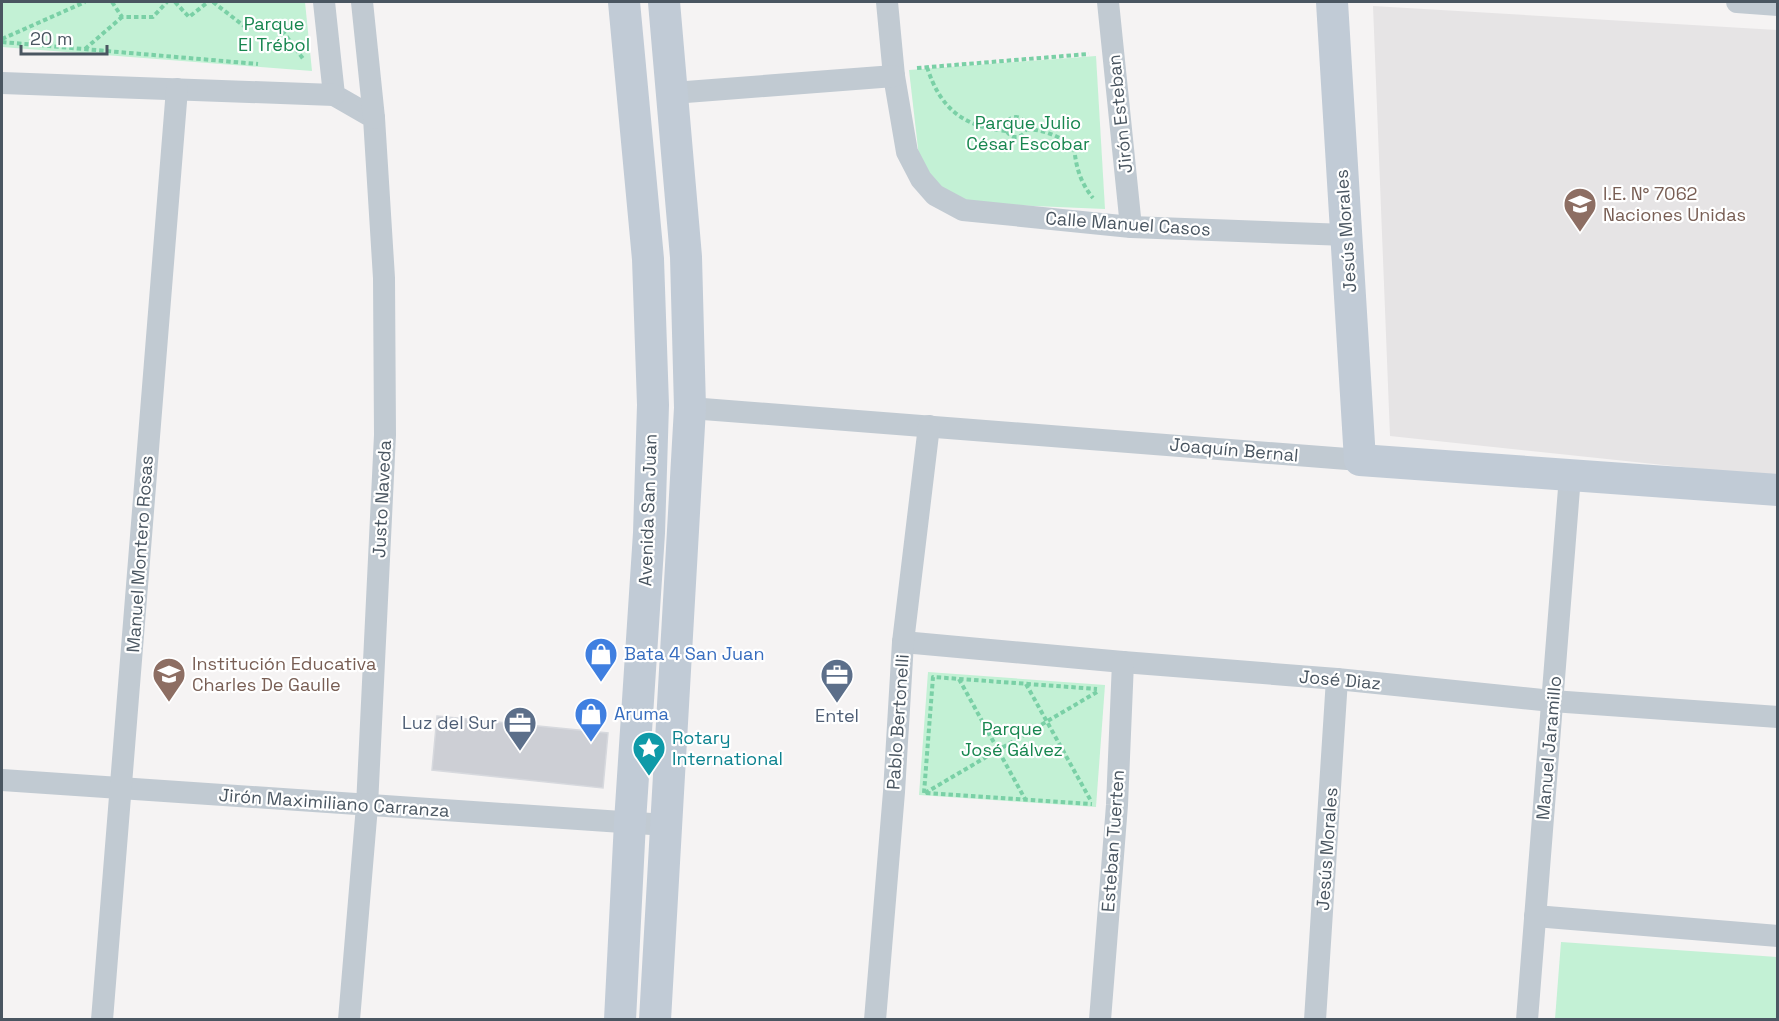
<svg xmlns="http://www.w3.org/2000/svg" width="1779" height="1021" font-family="'Space Grotesk',sans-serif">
  <rect width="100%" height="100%" fill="#f5f3f3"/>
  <path fill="#e6e4e5" d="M1373,6L1777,30V477L1390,436Z"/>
  <g fill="#c3f1d5">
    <path d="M2,2H305L312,71L2,47Z"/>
    <path d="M1096,56L1105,209L966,203L941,191L919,157L909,70Z"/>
    <path d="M928,672L1105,685L1096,807L919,795Z"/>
    <path d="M1561,942L1777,957V1019H1555Z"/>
  </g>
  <path fill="#cdcfd5" stroke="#d7d9de" stroke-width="1.5" d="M437,716L608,733L603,788L432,770Z"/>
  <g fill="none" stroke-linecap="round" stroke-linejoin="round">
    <g stroke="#7ad0a6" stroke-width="4" stroke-dasharray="4.5 3" stroke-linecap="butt">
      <path d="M112,2L122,17H153L167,2"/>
      <path d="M175,2L189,17L208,2"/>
      <path d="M213,2L244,26L275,21L304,60"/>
      <path d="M2,39L85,2"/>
      <path d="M2,42L258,64"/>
      <path d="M85,49L122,17"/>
      <path d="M927,67C940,108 963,127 1006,131"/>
      <path d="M917,68L1089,54"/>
      <circle cx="1016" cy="127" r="10"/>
      <path d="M1026,129C1045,130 1059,136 1074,147C1076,167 1080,182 1093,198"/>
      <path d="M959,679L1025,799"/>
      <path d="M1026,684L1091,801"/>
      <path d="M999,750L1066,756"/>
      <path d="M924,793L933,677L1097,689"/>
      <path d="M925,793L1097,692"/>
      <path d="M926,793L1092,804"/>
    </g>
    <g stroke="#c1cad2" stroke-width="22">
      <path d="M324,2L334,95L374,118L384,278L385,435L367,806L349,1020"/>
      <path d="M362,2L374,118"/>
      <path d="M887,2L894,76L907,152L921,179L935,195L963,210L1131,227L1347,235"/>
      <path d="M1108,2L1131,227"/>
      <path d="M1737,2L1778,5"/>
      <path d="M2,83L334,95"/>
      <path d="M673,93L894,76"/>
      <path d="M690,408L1360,460"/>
      <path d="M903,642L1123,662L1337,679L1552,701L1778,717"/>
      <path d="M2,780L666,825"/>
      <path d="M1535,916L1778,936"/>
      <path d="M102,1020L177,89"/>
      <path d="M875,1020L894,792L903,642L929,426"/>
      <path d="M1100,1020L1117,805L1123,662"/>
      <path d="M1315,1020L1337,679"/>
      <path d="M1527,1020L1570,476"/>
    </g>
    <g stroke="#c1cbd6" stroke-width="32">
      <path d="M1332,2L1360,460L1778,490"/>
      <path d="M620,1020L630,822L649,533L653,405L648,259L624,2"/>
      <path d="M655,1020L690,408L686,257L664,2"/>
    </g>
  </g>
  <defs>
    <g id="school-pin" transform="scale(1.725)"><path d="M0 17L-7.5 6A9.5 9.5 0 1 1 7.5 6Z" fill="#8d6e63" stroke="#fff"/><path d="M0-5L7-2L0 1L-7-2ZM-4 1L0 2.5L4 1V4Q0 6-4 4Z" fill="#fff"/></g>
    <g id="shop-pin" transform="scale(1.725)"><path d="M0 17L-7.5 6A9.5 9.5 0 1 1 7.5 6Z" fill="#3f7fe0" stroke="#fff"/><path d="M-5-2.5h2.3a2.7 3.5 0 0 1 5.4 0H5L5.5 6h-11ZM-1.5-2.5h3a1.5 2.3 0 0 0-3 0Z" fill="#fff"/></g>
    <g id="office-pin" transform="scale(1.725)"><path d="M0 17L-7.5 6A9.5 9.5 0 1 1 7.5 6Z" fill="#5c6f8a" stroke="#fff"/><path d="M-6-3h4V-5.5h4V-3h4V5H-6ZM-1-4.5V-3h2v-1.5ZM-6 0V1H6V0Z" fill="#fff"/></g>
    <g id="sight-pin" transform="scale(1.725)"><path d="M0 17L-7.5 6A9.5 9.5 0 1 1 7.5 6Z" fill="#0f9aa8" stroke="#fff"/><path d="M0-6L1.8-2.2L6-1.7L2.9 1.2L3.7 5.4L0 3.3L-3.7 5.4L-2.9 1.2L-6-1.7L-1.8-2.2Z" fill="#fff"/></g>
  </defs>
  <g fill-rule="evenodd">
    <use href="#school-pin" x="1580" y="204"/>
    <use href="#shop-pin" x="601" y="654"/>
    <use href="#school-pin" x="169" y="674"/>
    <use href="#office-pin" x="837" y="675"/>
    <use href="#shop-pin" x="591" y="714"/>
    <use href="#office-pin" x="520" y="723"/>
    <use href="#sight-pin" x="649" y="748"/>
  </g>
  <g text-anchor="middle" stroke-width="4.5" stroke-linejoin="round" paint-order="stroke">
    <g font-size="18" fill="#17864f" stroke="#fff">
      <text x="274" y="30">Parque<tspan x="274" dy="21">El Trébol</tspan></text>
      <text x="1028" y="129">Parque Julio<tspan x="1028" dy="21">César Escobar</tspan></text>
      <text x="1012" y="735">Parque<tspan x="1012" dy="21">José Gálvez</tspan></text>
    </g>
    <g font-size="18" fill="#4a5661" stroke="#fff">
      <text transform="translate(1120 114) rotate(-96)" y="6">Jirón Esteban</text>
      <text transform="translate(1128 224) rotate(4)" y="6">Calle Manuel Casos</text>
      <text transform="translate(1346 231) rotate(-94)" y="6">Jesús Morales</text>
      <text transform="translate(1234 450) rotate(5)" y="6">Joaquín Bernal</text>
      <text transform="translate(382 499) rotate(-87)" y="6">Justo Naveda</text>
      <text transform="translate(648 510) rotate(-88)" y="6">Avenida San Juan</text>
      <text transform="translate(140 554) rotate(-86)" y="6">Manuel Montero Rosas</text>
      <text transform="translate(1340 680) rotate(5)" y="6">José Diaz</text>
      <text transform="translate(898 722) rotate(-86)" y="6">Pablo Bertonelli</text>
      <text transform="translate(1549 748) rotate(-85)" y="6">Manuel Jaramillo</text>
      <text transform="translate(334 803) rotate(4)" y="6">Jirón Maximiliano Carranza</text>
      <text transform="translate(1113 841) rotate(-86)" y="6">Esteban Tuerten</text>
      <text transform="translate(1327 849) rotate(-86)" y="6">Jesús Morales</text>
    </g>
    <g font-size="18" fill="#785e54" stroke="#fff" text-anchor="start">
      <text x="1603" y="200">I.E. N° 7062<tspan x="1603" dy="21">Naciones Unidas</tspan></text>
      <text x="192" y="670">Institución Educativa<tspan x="192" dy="21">Charles De Gaulle</tspan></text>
    </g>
    <g font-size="18" fill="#366cbe" stroke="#fff" text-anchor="start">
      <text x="624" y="660">Bata 4 San Juan</text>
      <text x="614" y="720">Aruma</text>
    </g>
    <g font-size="18" fill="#4e5e75" stroke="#fff">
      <text x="837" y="722">Entel</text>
      <text x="497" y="729" text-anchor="end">Luz del Sur</text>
    </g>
    <g font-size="18" fill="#0d838f" stroke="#fff" text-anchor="start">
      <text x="672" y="744">Rotary<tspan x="672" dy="21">International</tspan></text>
    </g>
  </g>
  <rect width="1779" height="1021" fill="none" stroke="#4a5661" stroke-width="6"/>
  <path d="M21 45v9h86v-9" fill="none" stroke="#4a5661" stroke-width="3"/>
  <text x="30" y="45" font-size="18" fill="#4a5661" stroke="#ffffff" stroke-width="4.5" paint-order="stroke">20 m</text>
</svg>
